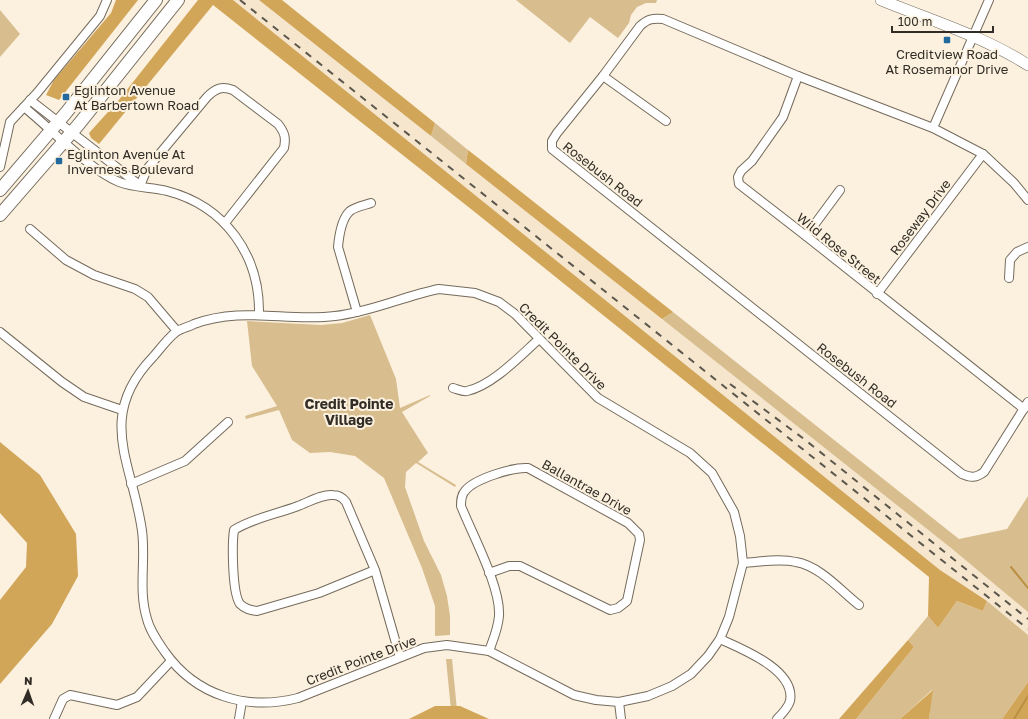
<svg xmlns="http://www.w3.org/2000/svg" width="1028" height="719" font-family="'Golos Text',sans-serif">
  <rect width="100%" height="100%" fill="#fcf1df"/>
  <path fill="#f5e6cd" d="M233,0H259L951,548L1028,612V635L987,601L940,570Z"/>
  <g fill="#d8bd8f">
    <path d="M516,0H657L656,3H646L637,7L631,15L629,23L618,38L590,17L570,43Z"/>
    <path d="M0,10L20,34L0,57Z"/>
    <path d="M435,123L468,150L466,164L431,136Z"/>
    <path d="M673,312L959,539L1007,529L1028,496V612L951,548L662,319Z"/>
    <path d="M370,315L396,379L400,408L430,395V396L402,412L428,453L418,462L456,485L455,487L416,463L406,472L405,487L424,541L441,575L447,596L450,616V635L435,636V606L422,568L384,478L355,456L330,452L310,453L292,440L279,410L246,419L245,416L277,406L252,366L247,321L321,325L342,323Z"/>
    <path d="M957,601L983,611L987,601L1028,635V682L1002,719H929L932,690L900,719H856L914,647L908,640L928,616L938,628Z"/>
    <path d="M446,659H452L457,710L417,719L451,710Z"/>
  </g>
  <g fill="#d2a659">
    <path d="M116,0H138L59,100L46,95L54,80L111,13Z"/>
    <path d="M198,0H233L940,570L987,601L983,611L957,601L938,628L928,616L929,577L476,213L213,5L99,144L91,138L89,133L118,101Z"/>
    <path d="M259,0H282L435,123L431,136Z"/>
    <path d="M468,150L481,160L673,312L662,319L466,164Z"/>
    <path d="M0,442L40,475L76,534L78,576L52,624L0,684V600L26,567L27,543L0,513Z"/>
    <path d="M908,640L914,647L856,719H839Z"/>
    <path d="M1028,682V719H1002Z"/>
    <path d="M933,690L929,719H900Z"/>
    <path d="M435,706H460L489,719H409Z"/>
  </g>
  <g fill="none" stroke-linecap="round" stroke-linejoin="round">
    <g stroke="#bb9042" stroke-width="2">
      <path d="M1011,567L1028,588"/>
      <path d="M1014,719L1028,696"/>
    </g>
    <g stroke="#756b5c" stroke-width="10">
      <g id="minor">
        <path d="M603,76L666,121"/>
        <path d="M798,76L783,117L752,161L741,171L738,177L739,184L806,236L1024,409"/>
        <path d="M30,100L138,184"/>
        <path d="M24,107C50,128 90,170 119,182C134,188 152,187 167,191C225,206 260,255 259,314"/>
        <path d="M933,128L989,0"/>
        <path d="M0,167L10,122L37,93L100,16L107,0"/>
        <path d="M140,186L147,169L207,97C216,88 222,86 233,90L278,124C285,133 286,138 284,148L225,223"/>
        <path d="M1028,200L1014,183L983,154L933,128L798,76L663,19C652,18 648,19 640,26L603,76L557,133L552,141V149L962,474C971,478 976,478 984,472L1028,402"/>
        <path d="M30,229L66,260L94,275L135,289L148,297L177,331"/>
        <path d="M806,236L840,190"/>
        <path d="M1009,278L1010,260L1017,252L1028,247"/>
        <path d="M439,289L475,293L499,302L515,314L598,398L690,453L712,473L734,512L740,536L743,563L729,617L720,639L708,656L691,674L672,686L648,696L619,702L596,700L574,695L489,651L447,645L424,648L298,698C247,711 196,696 165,652C158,642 150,631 147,619C138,590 146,560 142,531C133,464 95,417 153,357C160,349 168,338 176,332C181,328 189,327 194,324C242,306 287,322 335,316C371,312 404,296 439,289Z"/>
        <path d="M877,294L983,154"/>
        <path d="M357,312L338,247C339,236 341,219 350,211C355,207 365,205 371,203"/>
        <path d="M0,332L62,382L84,397L122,410"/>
        <path d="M453,388C457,389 463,392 467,391C493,385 520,356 539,339"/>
        <path d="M131,484L185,461L228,422"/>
        <path d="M743,563C760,562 779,558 796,562C820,566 841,591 859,605"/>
        <path d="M375,570L319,593L257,611C250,610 245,609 240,604C232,593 232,544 234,530C253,518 277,514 298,506C309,502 322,494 333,495C339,495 343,498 346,502L375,570L400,657"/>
        <path d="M489,573L509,566H520L610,610L618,608L627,601L640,540L639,534L628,523L528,468C513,467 474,479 465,491C461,495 461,501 461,506C472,534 501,587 499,616C498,629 493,640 489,651"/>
        <path d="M720,639C742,649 796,670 790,701C788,708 782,714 777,719"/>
        <path d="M619,702L621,719"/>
        <path d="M54,719L63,699L70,695L117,705L137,697L171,661"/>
        <path d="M239,719L242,701"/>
      </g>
    </g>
    <g stroke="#756b5c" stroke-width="12">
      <path id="secondary" d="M881,0C930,20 983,36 1028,65"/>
    </g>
    <g stroke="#756b5c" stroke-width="14">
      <g id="primary">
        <path d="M0,190L65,114L156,0"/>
        <path d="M0,215L79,124L178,0"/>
      </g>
    </g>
    <use href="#minor" stroke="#fff" stroke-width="8"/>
    <use href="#secondary" stroke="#fff" stroke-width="11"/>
    <use href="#primary" stroke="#fff" stroke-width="12"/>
    <g stroke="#5c574d" stroke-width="2" stroke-dasharray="7 7" stroke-linecap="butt">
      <path d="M240,0L1028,629"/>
      <path d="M730,384L804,439L1028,619"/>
    </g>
  </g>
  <g fill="#22699d" stroke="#fcf1df" stroke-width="1.5">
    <rect x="943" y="36" width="8" height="8" rx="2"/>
    <rect x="62" y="93" width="8" height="8" rx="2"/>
    <rect x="55" y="157" width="8" height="8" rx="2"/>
  </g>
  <g text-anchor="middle" stroke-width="4" stroke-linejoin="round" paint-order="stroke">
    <g font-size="13" fill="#312d26" stroke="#fcf1df" text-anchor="start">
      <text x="947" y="59" text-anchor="middle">Creditview Road<tspan x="947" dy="15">At Rosemanor Drive</tspan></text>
      <text x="74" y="95">Eglinton Avenue<tspan x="74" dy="15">At Barbertown Road</tspan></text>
      <text x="67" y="159">Eglinton Avenue At<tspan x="67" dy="15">Inverness Boulevard</tspan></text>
    </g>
    <g font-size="13" fill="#312d26" stroke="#fcf1df">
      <text transform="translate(603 174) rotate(38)" y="5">Rosebush Road</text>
      <text transform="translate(920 217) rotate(-53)" y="5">Roseway Drive</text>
      <text transform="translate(839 248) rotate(39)" y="5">Wild Rose Street</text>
      <text transform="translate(563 346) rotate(45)" y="5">Credit Pointe Drive</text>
      <text transform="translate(857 375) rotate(38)" y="5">Rosebush Road</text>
      <text transform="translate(587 487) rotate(29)" y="5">Ballantrae Drive</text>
      <text transform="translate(361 660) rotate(-21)" y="5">Credit Pointe Drive</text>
    </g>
    <g font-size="14" font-weight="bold" fill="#312d26" stroke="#fcf1df">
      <text x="349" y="409">Credit Pointe<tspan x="349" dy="16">Village</tspan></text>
    </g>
  </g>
  <g transform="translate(28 691) rotate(2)" stroke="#fcf1df" stroke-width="3" paint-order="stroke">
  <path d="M0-3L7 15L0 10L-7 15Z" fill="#312d26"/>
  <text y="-6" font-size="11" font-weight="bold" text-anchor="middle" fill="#312d26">N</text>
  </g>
  <path d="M892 26v6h101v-6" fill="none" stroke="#312d26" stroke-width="2"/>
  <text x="898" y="26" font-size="12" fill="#312d26" stroke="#fcf1df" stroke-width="3" paint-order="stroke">100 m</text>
</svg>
